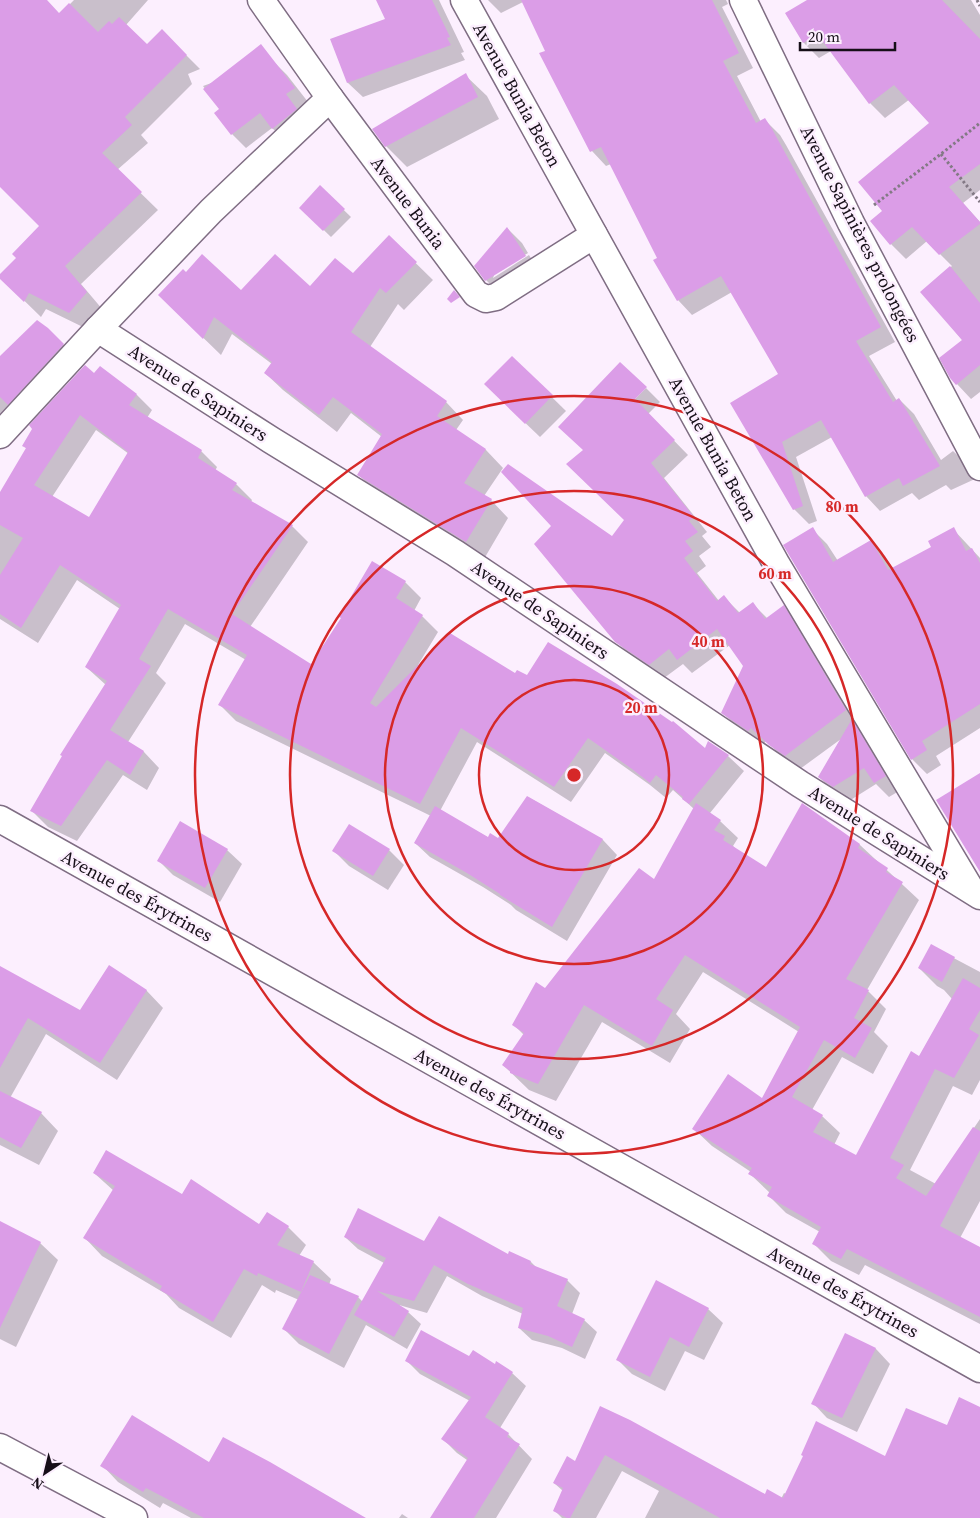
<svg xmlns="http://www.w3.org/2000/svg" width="980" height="1518" font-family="'Source Serif 4',serif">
  <rect width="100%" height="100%" fill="#fceffe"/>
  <g fill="#0003" fill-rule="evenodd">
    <path d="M0,0H41L59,15L74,0H148L126,25L147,46L162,31L200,69L188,74L192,84L141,135L148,143L117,170L158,210L81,284L103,310L87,329L46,309L41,317L0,277L18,258L41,226L0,186Z"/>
    <path d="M377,0H439L464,52L461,53L465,60L363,97L348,83L332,39L387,19Z"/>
    <path d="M488,0H726L728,4L722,7L753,68L737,76L761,122L765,120L780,135L786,145L895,342L869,356L897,401L899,399L914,414L941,460L953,451L968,465L975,479L951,490L946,485L919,500L912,493L880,511L866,496L832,437L796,457L817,521L809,524L794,509L732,404L780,374L732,292L692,315L678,300L658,258L611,164L606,166L592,151L541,54L547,51L523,2L501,13Z"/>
    <path d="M810,0H971L980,15V190L963,203L980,222V392L971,399L957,384L963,341L922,292L952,266L927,241L906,259L891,244L884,211L931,123L910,99L885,118L870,103L831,51L819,58L804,43L787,13Z"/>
    <path d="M273,61L287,75L308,102L299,109L310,123L287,142L272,128L246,148L232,134L215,113L220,109L203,86Z"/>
    <path d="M465,75L487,96L499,119L407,167L386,146Z"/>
    <path d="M320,187L351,217L331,237L301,208Z"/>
    <path d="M508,229L522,243L528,253L495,273L493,278L529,255L539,271L501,295L486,280Z"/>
    <path d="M389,237L433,280L404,310L398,304L370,347L446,402L463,420L456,430L486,450L503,468L484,496L491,500L508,518L484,559L376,493L359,475L382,437L351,413L337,432L283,390L265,373L272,364L232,334L221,355L159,295L186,274L241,292L310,288L353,274Z"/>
    <path d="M59,340L74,356L0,431V358Z"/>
    <path d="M512,358L566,411L540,437L500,399Z"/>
    <path d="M94,375L137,395L152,410L147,418L201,451L217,467L215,471L236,484L252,500L251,502L292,526L308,542L250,627L311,665L342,618L373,563L405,582L421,598L414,611L422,616L438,632L418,665L516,675L706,750L728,756L744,771L710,813L720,821L738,838L733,846L739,852L766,868L803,805L860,845L919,900L867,990L886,1009L874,1032L888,1046L873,1074L842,1057L812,1110L822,1116L840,1133L834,1145L856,1157L919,1057L952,999L944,990L937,986L919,968L931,946L980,972V1080L972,1095L953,1086L910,1170L936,1184L980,1119V1201L960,1238L980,1248V1324L865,1265L859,1275L831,1261L814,1244L820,1232L786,1213L769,1196L770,1193L750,1174L751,1172L712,1146L694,1129L763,1099L799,1032L703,972L676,1014L690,1029L670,1063L602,1022L556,1101L529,1090L503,1065L524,1035L514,1025L546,990L655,881L694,809L673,790L666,798L650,785L605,753L571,802L477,742L440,811L489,838L498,840L528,797L603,840L617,855L567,941L516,910L511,905L483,887L430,857L415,843L431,816L236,721L220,705L246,660L185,624L156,673L166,683L128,742L144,752L159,768L147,790L123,775L77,841L48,827L32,811L106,685L86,667L120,609L77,580L38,643L0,619V495L27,449L23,445ZM96,430L129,454L89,519L52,497Z"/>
    <path d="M646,388L660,402L648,414L688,455L664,478L707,532L702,536L711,547L699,556L706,566L697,573L719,601L724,597L740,613L753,604L768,619L784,607L798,621L860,725L858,727L866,735L899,791L889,797L876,784L849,801L834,792L819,777L841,739L800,769L785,759L766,741L763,745L737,727L723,713L744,666L730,645L692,673L683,664L664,678L631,656L616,641L612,537L626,521L584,450Z"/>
    <path d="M812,529L827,544L838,561L870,541L885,556L893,569L933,548L953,529L980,558V728L936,756L941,765L927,774L912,759Z"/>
    <path d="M350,826L389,850L404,865L388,890L349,866L334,851Z"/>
    <path d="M227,850L242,864L220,902L173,875L158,860Z"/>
    <path d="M0,976L80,1012L146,990L163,1008L117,1080L46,1034L10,1098L41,1113L58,1131L39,1165L0,1145Z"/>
    <path d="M94,1173L182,1196L260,1225L288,1227L306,1245L299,1256L313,1262L331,1279L329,1285L358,1297L363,1302L384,1263L358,1249L345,1237L425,1243L508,1256L531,1262L537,1268L567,1280L580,1293L572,1314L584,1320L597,1332L585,1359L562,1348L532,1340L519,1328L523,1314L482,1296L447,1276L427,1313L399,1305L408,1312L421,1324L407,1349L366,1325L344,1368L299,1344L284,1329L299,1300L276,1290L275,1293L262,1285L231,1338L179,1308L166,1294L102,1256L85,1238L114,1191Z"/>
    <path d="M0,1236L40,1243L58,1260L16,1347L0,1339Z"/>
    <path d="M708,1309L723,1323L704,1360L685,1351L665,1391L632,1374L617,1359Z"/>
    <path d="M845,1335L876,1349L890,1364L857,1432L827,1418L813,1403Z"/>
    <path d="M469,1358L495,1365L512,1373L526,1386L500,1428L508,1434L532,1459L496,1518H462L467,1460L457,1453L443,1439L470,1401L420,1374L406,1360Z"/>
    <path d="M600,1408L765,1496L781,1499L784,1493L786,1494L885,1458L948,1427L980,1409V1518H645L659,1491L622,1471L596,1518H562L554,1510L563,1491L554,1483L576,1463Z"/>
    <path d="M210,1464L363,1518H191L163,1503L160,1508L118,1482L102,1465Z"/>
    <path d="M402,1514L408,1518H399Z"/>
  </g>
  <g fill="#db9de7" fill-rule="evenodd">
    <path d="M0,0H47L59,13L69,3L98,32L109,21L112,24L119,17L147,44L162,29L187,55L125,117L132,125L102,153L142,192L65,266L87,292L69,313L29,293L24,302L0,279V274L16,258L12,254L39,226L0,187Z"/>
    <path d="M376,0H432L450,37L447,38L451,45L347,83L330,39L385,19Z"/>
    <path d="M521,0H712L739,53L723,61L756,123L765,118L772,129L881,327L856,341L893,402L899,398L940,466L903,486L899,478L865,497L821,420L782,442L803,506L793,510L730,403L778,374L721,276L677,301L653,260L657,258L601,147L590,152L539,53L545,51Z"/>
    <path d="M807,0H942L980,39V164L949,187L980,222V224L939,255L912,227L890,245L870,221L882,211L858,182L929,123L894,85L869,104L818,35L803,43L785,13Z"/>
    <path d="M261,44L295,88L286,94L297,109L272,129L260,113L231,135L214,113L219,109L203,89Z"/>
    <path d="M466,73L478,97L385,147L372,129Z"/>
    <path d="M320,185L345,209L323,231L299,208Z"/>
    <path d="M507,227L526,256L485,281L474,266Z"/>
    <path d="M389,235L417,262L386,293L380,288L351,332L447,401L437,416L486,449L464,483L492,499L466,542L357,475L382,434L333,397L319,415L264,373L272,362L214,317L203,339L158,295L183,269L186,272L202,254L241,290L275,254L310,286L335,258L353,273Z"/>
    <path d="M950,266L980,303V365L956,385L950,378L939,358L962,340L920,292Z"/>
    <path d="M454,290L460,297L451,303L447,299Z"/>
    <path d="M37,320L48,328L64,344L8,405L0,397V356Z"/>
    <path d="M512,356L553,395L525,424L484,384Z"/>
    <path d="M620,362L647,387L635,399L675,440L651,463L694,517L689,521L698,532L685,541L693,551L684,558L717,601L724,595L738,613L753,602L765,619L784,605L846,710L785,756L769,745L751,728L748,731L721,713L743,666L717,629L677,660L669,649L649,665L615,642L534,544L551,526L501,472L508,464L612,536L624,520L566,464L583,450L558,427Z"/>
    <path d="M85,365L94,373L100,366L137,394L129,405L202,450L198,458L237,483L232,490L293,525L232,614L311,664L341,618L339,617L372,561L406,581L396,598L423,615L370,703L376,707L450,633L515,673L517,670L527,675L548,642L617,684L672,722L673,721L705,748L708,741L729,755L689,804L682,799L683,797L656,775L650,783L632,769L588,738L554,787L461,728L420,804L218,705L247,655L168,609L139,659L151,666L110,730L144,751L130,775L107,760L61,826L30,811L62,756L60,755L107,681L85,667L121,605L60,565L21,628L0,614V575L23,538L0,525V492L26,448L22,446L32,429L29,425ZM80,415L128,452L89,517L34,485Z"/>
    <path d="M813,527L833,562L871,540L888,570L931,547L928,541L954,527L966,551L972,548L980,563V704L922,741L927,750L911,760L783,545Z"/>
    <path d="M852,719L886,776L874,783L864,768L833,787L818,777Z"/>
    <path d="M980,773V872L936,800Z"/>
    <path d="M527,796L603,839L552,927L500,895V894L467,873L414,843L435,806L488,837L490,833L498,838Z"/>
    <path d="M696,803L721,820L714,830L725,836L723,840L766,867L802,803L860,844L858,848L888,868L886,872L903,882L846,979L869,990L854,1018L872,1028L855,1058L824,1040L792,1097L823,1115L813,1132L856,1155L911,1051L919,1056L963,978L980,988V1010L969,1029L979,1035L954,1078L935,1069L890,1158L904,1165L896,1178L926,1196L973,1127L980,1131V1150L940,1226L980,1247V1317L847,1249L841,1259L812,1244L821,1227L767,1196L772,1187L748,1174L752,1168L692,1129L728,1074L762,1098L800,1027L685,955L656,999L673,1010L652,1046L584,1005L538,1084L510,1073V1071L502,1065L524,1033L512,1025L536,982L545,988L639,868L654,879Z"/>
    <path d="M180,821L228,849L205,888L157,861Z"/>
    <path d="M349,824L390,849L373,876L332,851Z"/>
    <path d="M931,944L955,957L942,982L918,968Z"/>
    <path d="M109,965L147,990L100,1063L28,1018L0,1068V966L80,1010Z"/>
    <path d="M0,1091L42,1112L21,1148L0,1137Z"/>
    <path d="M106,1150L182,1194L191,1179L259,1224L267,1212L289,1226L277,1245L314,1261L301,1292L258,1273L257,1276L244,1269L213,1322L160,1290L162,1286L83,1238L115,1186L93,1173Z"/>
    <path d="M358,1208L424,1241L439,1216L508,1254L509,1251L531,1261L530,1264L568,1279L557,1306L585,1319L572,1347L548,1336L518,1328L523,1308L468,1284L434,1265L414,1301L377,1291L409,1311L394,1337L354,1315L386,1258L344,1237Z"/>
    <path d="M0,1221L41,1242L0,1328Z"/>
    <path d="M310,1275L359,1296L329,1354L282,1329Z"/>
    <path d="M656,1280L709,1308L689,1347L670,1337L650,1377L616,1360Z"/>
    <path d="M421,1330L469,1356L473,1350L495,1364L496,1361L513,1372L485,1417L509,1433L507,1437L520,1444L474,1518H430L468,1458L441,1439L471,1397L405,1361Z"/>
    <path d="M845,1333L876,1348L842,1418L811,1404Z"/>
    <path d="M959,1397L980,1407V1518H720L605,1455L570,1518H567L553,1511L563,1488L553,1483L567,1456L575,1461L600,1406L630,1420L765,1494L767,1489L783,1498L803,1456L801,1455L816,1421L885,1456L906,1408L947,1425Z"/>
    <path d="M132,1415L209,1462L223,1437L270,1462L366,1518H204L146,1488L143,1492L100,1466Z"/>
  </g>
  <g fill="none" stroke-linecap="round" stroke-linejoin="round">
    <g stroke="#7f6d83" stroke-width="29">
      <g id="minor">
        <path d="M261,0L330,98L476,294L486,299L496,297L594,235"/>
        <path d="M464,0L777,565L970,888"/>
        <path d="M743,0L851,223L980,467"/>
        <path d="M98,329L271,440L455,553L800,784L980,896"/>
        <path d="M0,435L98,329L211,211L330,98"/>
        <path d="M0,819L980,1369"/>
        <path d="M0,1447L134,1518"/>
      </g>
    </g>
    <g stroke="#837985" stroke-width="3" stroke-dasharray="2.5 2.5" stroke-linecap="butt">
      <path d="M977,0L980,6"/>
      <path d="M941,154L980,202"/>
      <path d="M874,205L941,154L980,123"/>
    </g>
    <use href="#minor" stroke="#fff" stroke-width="26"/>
  </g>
  <g fill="none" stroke="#d62828" stroke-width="2.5">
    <circle cx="574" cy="775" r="95"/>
    <circle cx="574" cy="775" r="189"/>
    <circle cx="574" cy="775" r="284"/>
    <circle cx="574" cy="775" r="379"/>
  </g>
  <g text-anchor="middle" stroke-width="5" stroke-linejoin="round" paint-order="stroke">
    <g font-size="18" fill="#160f18" stroke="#fceffe">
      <text transform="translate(517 95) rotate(61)" y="6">Avenue Bunia Beton</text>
      <text transform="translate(408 203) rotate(53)" y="6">Avenue Bunia</text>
      <text transform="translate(860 234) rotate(63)" y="6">Avenue Sapinières prolongées</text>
      <text transform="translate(198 393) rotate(33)" y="6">Avenue de Sapiniers</text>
      <text transform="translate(713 449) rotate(61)" y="6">Avenue Bunia Beton</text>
      <text transform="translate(540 610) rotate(34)" y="6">Avenue de Sapiniers</text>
      <text transform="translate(879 833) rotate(32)" y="6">Avenue de Sapiniers</text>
      <text transform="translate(137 896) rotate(29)" y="6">Avenue des Érytrines</text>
      <text transform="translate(490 1094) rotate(29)" y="6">Avenue des Érytrines</text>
      <text transform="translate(843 1292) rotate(29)" y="6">Avenue des Érytrines</text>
    </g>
  </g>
  <circle cx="574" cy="775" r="8" fill="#d62828" stroke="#fceffe" stroke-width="2.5"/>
  <g font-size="15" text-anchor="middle" font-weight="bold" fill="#d62828" stroke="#fceffe" stroke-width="5" stroke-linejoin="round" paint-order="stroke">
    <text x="842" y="512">80 m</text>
    <text x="775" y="579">60 m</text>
    <text x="708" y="647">40 m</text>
    <text x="641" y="713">20 m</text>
  </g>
  <g transform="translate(45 1473) rotate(215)" stroke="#fceffe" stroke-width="4" paint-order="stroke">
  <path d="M0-4L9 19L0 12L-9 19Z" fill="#160f18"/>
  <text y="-8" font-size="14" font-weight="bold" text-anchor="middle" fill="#160f18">N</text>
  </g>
  <path d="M800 42v8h95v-8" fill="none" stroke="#160f18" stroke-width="2.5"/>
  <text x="808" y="42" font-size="15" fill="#160f18" stroke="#fceffe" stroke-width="4" paint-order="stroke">20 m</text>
</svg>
